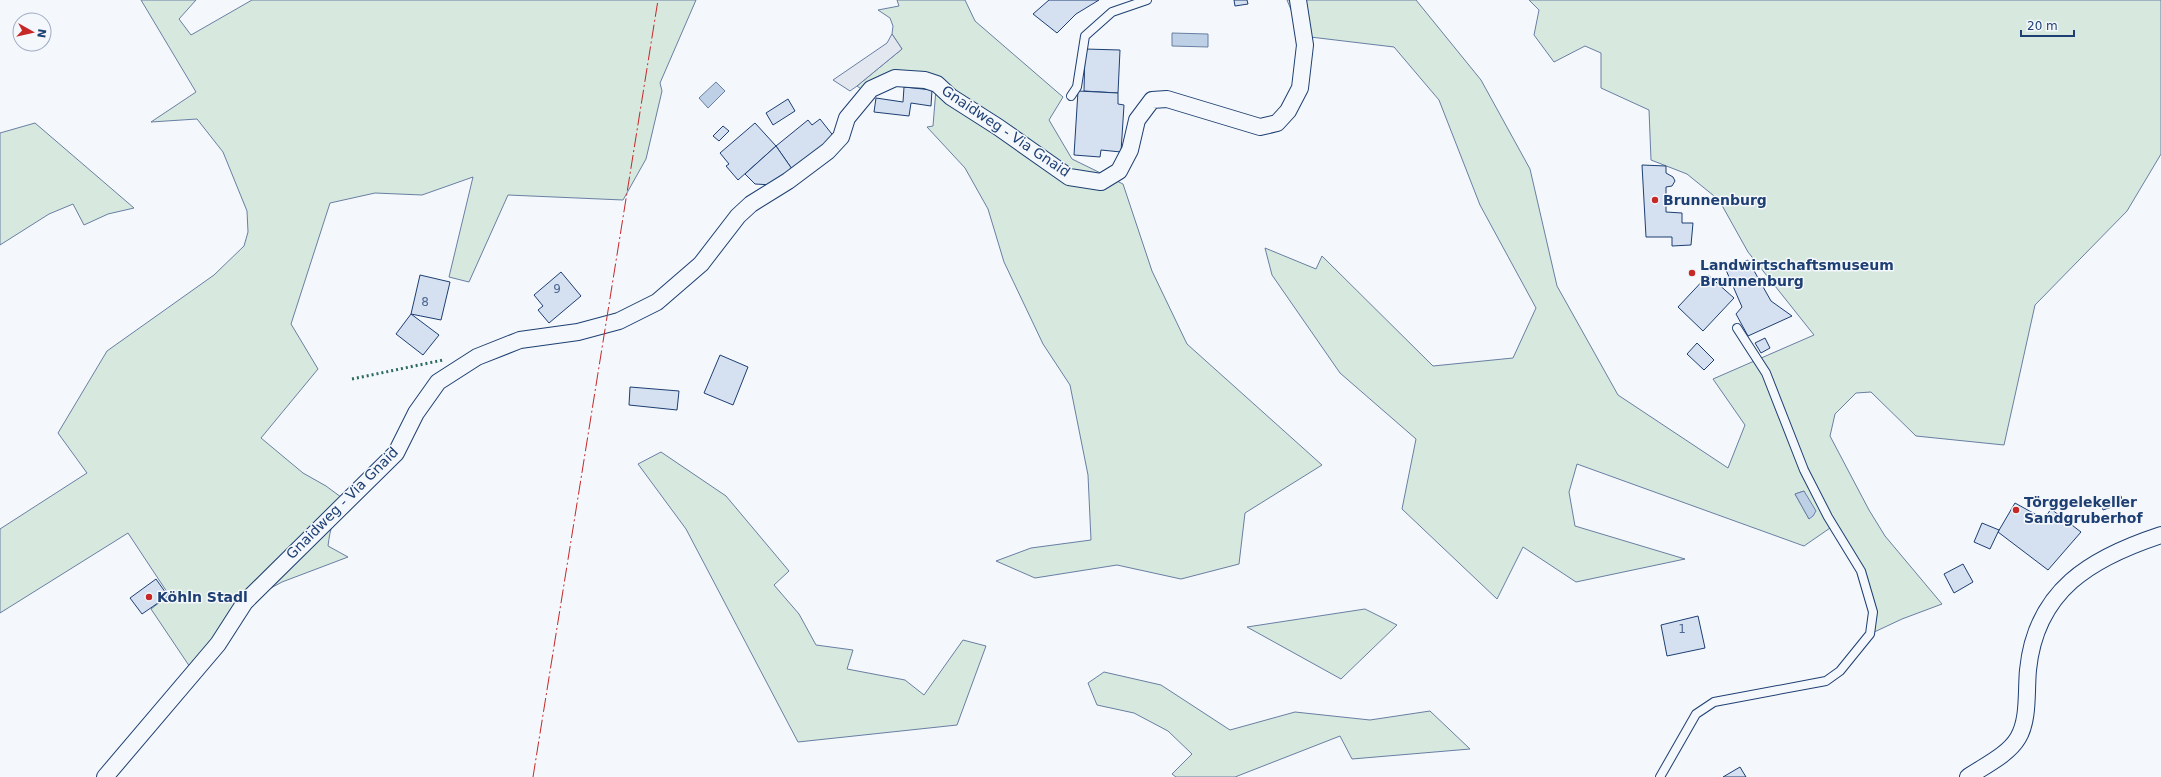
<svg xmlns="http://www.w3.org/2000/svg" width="2161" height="777" font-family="'DejaVu Sans',sans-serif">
  <rect width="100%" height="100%" fill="#f4f7fb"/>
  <g fill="#d7e8df" stroke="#687fa3" fill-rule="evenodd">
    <path d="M141,0H196L179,19L191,35L252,0H696L660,83L662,91L646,159L623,200L508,195L469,282L449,277L473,177L422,195L375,193L330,203L291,324L318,369L261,438L303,473L326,486L345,500C334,513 330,529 328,546L348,557L282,582L245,602L194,673L151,609L169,595L128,533L0,613V529L87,473L58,433L107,351L214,275L244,246L248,232L247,211L223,152L197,119L151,122L196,92Z"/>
    <path d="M897,0H965L975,21L1063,97L1049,120L1072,159L1123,184L1152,271L1187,344L1322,465L1245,513L1239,564L1181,579L1117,565L1035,578L996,561L1031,548L1091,540L1088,475L1070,385L1043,344L1004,262L988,209L965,168L927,127L933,126L936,89L895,78L867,93L857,86L902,49L892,34L893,26L890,18L878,10L899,6Z"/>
    <path d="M1287,0H1416L1481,80L1530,169L1557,286L1618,395L1728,468L1745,425L1713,379L1814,335L1748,252L1719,200L1687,174L1651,160L1649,110L1601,88V53L1585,46L1554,62L1534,35L1539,10L1529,0H2161V154L2127,211L2035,305L2004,445L1916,436L1871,392L1856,393L1835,414L1830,436L1869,510L1885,536L1942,604L1902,619L1870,634L1874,612L1861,571L1833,526L1804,546L1577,464L1569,492L1575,526L1685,559L1576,582L1523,547L1497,599L1402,509L1416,439L1340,373L1272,275L1265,248L1316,269L1322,256L1433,366L1513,358L1536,308L1480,205L1439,100L1394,47L1302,36ZM1804,491L1809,519L1795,494Z"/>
    <path d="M35,123L134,208L108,214L84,225L73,204L49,214L0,245V133Z"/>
    <path d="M661,452L726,496L789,571L774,585L799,614L816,645L853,650L847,669L905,680L924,695L963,640L986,646L957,725L798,742L686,529L638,464Z"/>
    <path d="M1365,609L1397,625L1341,679L1247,627Z"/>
    <path d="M1104,672L1161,685L1230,730L1295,712L1370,720L1430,711L1470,749L1352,759L1340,736L1235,777H1176L1172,774L1192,754L1168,731L1134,713L1097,705L1088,683Z"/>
  </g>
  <path fill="#e3e8f0" stroke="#687fa3" d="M892,34L902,49L857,86L850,91L833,80L887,43Z"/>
  <g fill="#bed0e5" stroke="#687fa3">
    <path d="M1172,33L1208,34V47L1172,46Z"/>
    <path d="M716,82L725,91L708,108L699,98Z"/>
    <path d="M1804,491L1816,511L1813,516L1809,519L1795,494Z"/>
  </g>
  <g fill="#d5e0f0" stroke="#1d3f73">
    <path d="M1049,0H1099L1076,14L1057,33L1033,14Z"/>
    <path d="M1234,0H1247L1248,4L1235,6Z"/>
    <path d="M1085,49L1120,50L1118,93L1084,91Z"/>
    <path d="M904,87L932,90L931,106L911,103L909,116L874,112L876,98L903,102Z"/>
    <path d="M1078,91L1118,93V104L1124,105L1121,152L1101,150L1100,157L1074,155Z"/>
    <path d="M788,99L795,111L773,125L766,113Z"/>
    <path d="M820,119L835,138L792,169L776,146L808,120L812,125Z"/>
    <path d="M755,123L776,146L738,180L726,166L729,164L720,153Z"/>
    <path d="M723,126L729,131L719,141L713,136Z"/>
    <path d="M776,146L792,169L773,185L755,184L745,174Z"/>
    <path d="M1642,165L1666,166V173L1673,177L1675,181L1672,186L1666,187V212L1682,213V223H1693L1691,245L1672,246V237H1646Z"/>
    <path d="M1748,260L1771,301L1792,316L1748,336L1736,314L1742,307L1726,270Z"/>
    <path d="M561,272L581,296L549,323L538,310L543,306L534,295Z"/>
    <path d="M420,275L450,282L441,320L411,314Z"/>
    <path d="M1708,275L1734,298L1703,331L1678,307Z"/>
    <path d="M411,314L439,335L423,355L396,334Z"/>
    <path d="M1765,338L1770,348L1761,353L1755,343Z"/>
    <path d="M1697,343L1714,360L1704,370L1687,354Z"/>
    <path d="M720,355L748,367L733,405L704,393Z"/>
    <path d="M630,387L679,391L677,410L629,405Z"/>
    <path d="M2121,496L2123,503L2103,510L2101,503Z"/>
    <path d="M2015,503L2044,519L2051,509L2081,532L2048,570L1998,532Z"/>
    <path d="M1982,523L1999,530L1990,549L1974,542Z"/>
    <path d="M1963,564L1973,582L1954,593L1944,574Z"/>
    <path d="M156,579L168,596L142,614L130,598Z"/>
    <path d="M1698,616L1705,648L1667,656L1661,625Z"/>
    <path d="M1740,767L1746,777H1723Z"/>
  </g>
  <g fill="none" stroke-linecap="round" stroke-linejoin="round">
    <g stroke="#1d3f73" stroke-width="10">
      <g id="lane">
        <path d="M1071,96L1077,87L1085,36L1112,12L1147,0"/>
        <path d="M1660,777L1696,714L1714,702L1826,681L1840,671L1870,634L1873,612L1861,571L1828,517L1804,470L1766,373L1737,328"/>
      </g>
    </g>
    <g stroke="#1d3f73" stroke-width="18">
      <g id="street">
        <path d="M105,777L218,644L245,602L396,453L416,413L438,382L477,357L520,340L578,332L619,321L657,302L701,264L738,216L751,204L788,181L828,151L841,137L847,118L871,89L895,78L925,80L937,84L951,97L998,127L1069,177L1101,182L1119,171L1130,150L1137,120L1152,100L1167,99L1260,127L1277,123L1288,111L1300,88L1305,45L1298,0"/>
        <path d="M1968,777C1984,766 2008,755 2018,738C2029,720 2026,691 2028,670C2036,590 2091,558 2161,535"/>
      </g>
    </g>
    <use href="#lane" stroke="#f4f7fb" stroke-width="8"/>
    <use href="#street" stroke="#f4f7fb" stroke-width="16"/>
    <path stroke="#2c6c60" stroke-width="3" stroke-dasharray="2 3" stroke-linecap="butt" d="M352,379L443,360"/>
    <path stroke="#c62828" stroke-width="1" stroke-dasharray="14 3 2 3" stroke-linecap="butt" d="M533,777L658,0"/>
  </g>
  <g fill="#c62828" stroke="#f4f7fb" stroke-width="1.5">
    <circle cx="1655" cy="200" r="4"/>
    <circle cx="1692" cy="273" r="4"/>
    <circle cx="2016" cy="510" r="4"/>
    <circle cx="149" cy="597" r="4"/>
  </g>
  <g text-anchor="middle" stroke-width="3" stroke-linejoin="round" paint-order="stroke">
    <g font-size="12" fill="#4b6792">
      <text x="557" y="293">9</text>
      <text x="425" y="306">8</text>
      <text x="1682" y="633">1</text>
    </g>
    <g font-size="14" fill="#1d3f73" stroke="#f4f7fb">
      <text transform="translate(1006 131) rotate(34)" y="5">Gnaidweg - Via Gnaid</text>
      <text transform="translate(342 503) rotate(-45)" y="5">Gnaidweg - Via Gnaid</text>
    </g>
    <g font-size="14" font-weight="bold" fill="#1d3f73" stroke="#f4f7fb" text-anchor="start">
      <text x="1663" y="205">Brunnenburg</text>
      <text x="1700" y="270">Landwirtschaftsmuseum<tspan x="1700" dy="16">Brunnenburg</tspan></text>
      <text x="2024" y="507">Törggelekeller<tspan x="2024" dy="16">Sandgruberhof</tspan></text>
      <text x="157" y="602">Köhln Stadl</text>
    </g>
  </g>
  <g transform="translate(32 32) rotate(98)"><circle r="19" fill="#f4f7fb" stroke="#9eadc5"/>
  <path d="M0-3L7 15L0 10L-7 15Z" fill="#c62828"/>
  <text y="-6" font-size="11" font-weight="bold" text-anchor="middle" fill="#1d3f73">N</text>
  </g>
  <path d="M2021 30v6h53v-6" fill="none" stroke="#1d3f73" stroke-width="2"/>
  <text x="2027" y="30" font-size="12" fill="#1d3f73" stroke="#f4f7fb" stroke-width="3" paint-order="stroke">20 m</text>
</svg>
